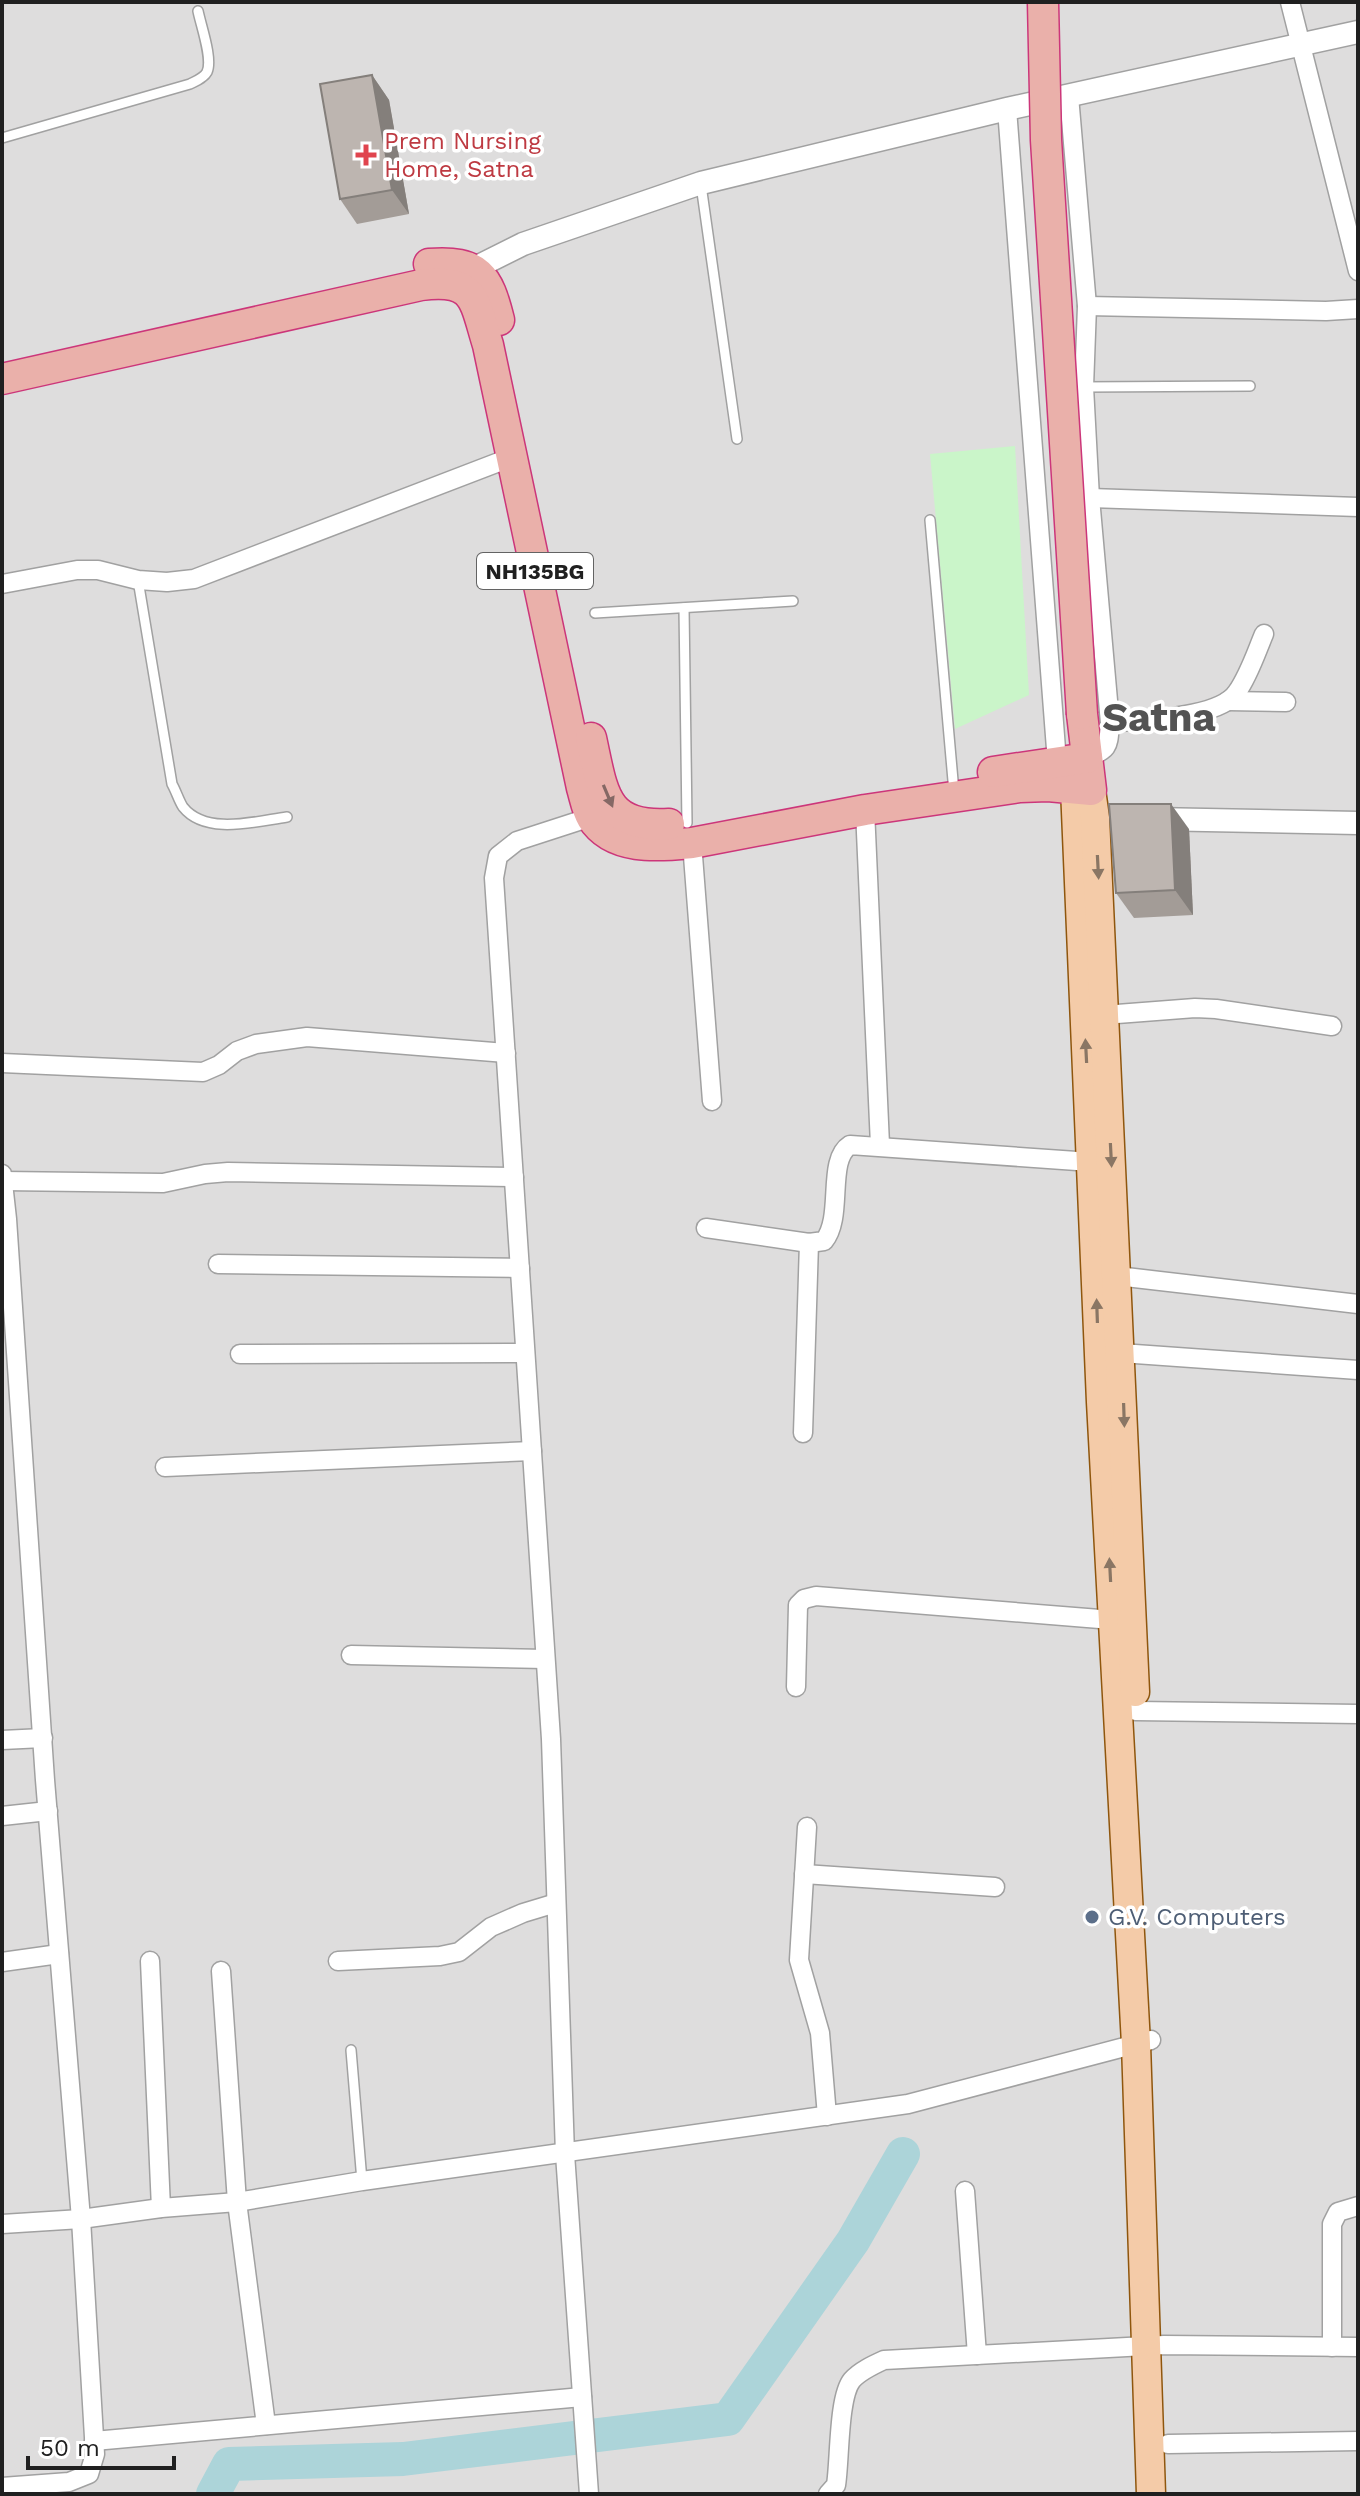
<svg xmlns="http://www.w3.org/2000/svg" width="1360" height="2496" font-family="'Work Sans',sans-serif">
  <rect width="100%" height="100%" fill="#f0ece7"/>
  <rect fill="#dedddd" x="2" y="2" width="1356" height="2492"/>
  <path fill="#caf5c9" d="M1015,446L1029,695L955,729L930,454Z"/>
  <g fill="none" stroke-linecap="round" stroke-linejoin="round">
    <path stroke="#acd4d9" stroke-width="34" d="M213,2494L229,2464L403,2459L728,2419L853,2241L903,2154"/>
    <g stroke="#a1a1a1" stroke-width="12">
      <g id="service">
        <path d="M2,138L190,84C196,81 204,78 207,72C213,59 201,26 198,11"/>
        <path d="M701,185L737,439"/>
        <path d="M1084,387L1250,386"/>
        <path d="M930,520L954,792"/>
        <path d="M138,580L172,784C176,791 179,801 183,807C206,836 257,821 287,817"/>
        <path d="M684,608L687,823"/>
        <path d="M595,613L793,601"/>
        <path d="M351,2050L362,2181"/>
      </g>
    </g>
    <g stroke="#a1a1a1" stroke-width="21">
      <g id="minor">
        <path d="M1290,2L1358,271"/>
        <path d="M1069,96L1087,306L1084,387L1090,498L1110,723C1108,746 1110,749 1087,758"/>
        <path d="M1007,109L1057,762"/>
        <path d="M1087,306L1326,311L1358,309"/>
        <path d="M1090,498L1358,507"/>
        <path d="M2,584L77,570H98L138,580L167,582L194,579L512,457"/>
        <path d="M1228,701L1286,702"/>
        <path d="M1110,723C1142,719 1219,719 1237,692C1249,675 1256,653 1264,634"/>
        <path d="M865,810L880,1145"/>
        <path d="M692,843L712,1101"/>
        <path d="M1104,1015L1195,1008L1216,1009L1332,1026"/>
        <path d="M2,1063L203,1072L219,1065L237,1051L256,1044L307,1037L506,1053"/>
        <path d="M2,1174L7,1219L45,1780L81,2219L95,2454L89,2474L69,2482L2,2487"/>
        <path d="M3,1181L163,1183L205,1174L228,1172L514,1177"/>
        <path d="M706,1228L809,1243L824,1241C844,1217 826,1160 850,1145L1091,1162"/>
        <path d="M218,1264L520,1268"/>
        <path d="M1117,1276L1358,1304"/>
        <path d="M1121,1353L1358,1370"/>
        <path d="M240,1354L525,1353"/>
        <path d="M803,1433L809,1243"/>
        <path d="M165,1467L532,1451"/>
        <path d="M351,1655L545,1659"/>
        <path d="M796,1687L798,1605L804,1599L816,1596L1112,1620"/>
        <path d="M1135,1711L1358,1714"/>
        <path d="M2,1740L43,1738"/>
        <path d="M2,1816L48,1811"/>
        <path d="M807,1827L799,1960L820,2033L827,2116"/>
        <path d="M804,1874L995,1887"/>
        <path d="M150,1961L161,2208"/>
        <path d="M338,1961L440,1956L459,1952L491,1927L523,1913L556,1903"/>
        <path d="M2,1962L59,1954"/>
        <path d="M221,1971L237,2202L266,2425"/>
        <path d="M965,2191L977,2355"/>
        <path d="M2,2224L81,2219L161,2208L237,2202L362,2181L908,2104L1151,2040"/>
        <path d="M1332,2347V2224L1338,2212L1358,2206"/>
        <path d="M94,2441L582,2397"/>
        <path d="M1168,2444L1358,2441"/>
        <path d="M589,2494L565,2154L551,1739L494,878L498,856L517,841L591,817"/>
        <path d="M828,2494L836,2485C840,2461 838,2397 852,2380C860,2371 873,2365 884,2360L1164,2345L1358,2347"/>
      </g>
    </g>
    <g stroke="#a1a1a1" stroke-width="25">
      <g id="tertiary">
        <path d="M473,269L523,244L701,183L1007,109L1358,32"/>
        <path d="M1153,819L1358,823"/>
      </g>
    </g>
    <g stroke="#8f560d" stroke-width="31">
      <g id="primary">
        <path d="M1075,788L1101,1402L1136,2044L1151,2494"/>
        <path d="M1091,790L1095,818L1135,1692"/>
      </g>
    </g>
    <g stroke="#cc367a" stroke-width="33">
      <g id="trunk">
        <path d="M429,264C479,260 488,276 499,320"/>
        <path d="M2,379L421,285C476,278 474,300 488,345L582,788C585,798 587,810 592,818C613,851 659,846 692,843L865,810L1020,787L1048,786L1091,790L1082,714"/>
        <path d="M591,738C603,793 604,828 669,824"/>
        <path d="M993,772L1087,758"/>
      </g>
    </g>
    <use href="#service" stroke="#fff" stroke-width="9"/>
    <use href="#minor" stroke="#fff" stroke-width="18"/>
    <use href="#tertiary" stroke="#fff" stroke-width="22"/>
    <use href="#primary" stroke="#f4cba8" stroke-width="28"/>
    <use href="#trunk" stroke="#eab0aa" stroke-width="30"/>
    <g stroke="#cc367a" stroke-width="33" stroke-linecap="butt">
      <path id="trunk-bridge" d="M1043,2L1046,140L1082,714"/>
    </g>
    <use href="#trunk-bridge" stroke="#eab0aa" stroke-width="30"/>
  </g>
  <g fill="#a39c97">
    <path d="M372,75L389,100L409,214L357,224L340,199Z"/>
    <path d="M1189,829L1193,915L1134,918L1116,893Z"/>
  </g>
  <g fill="#847f7b">
    <path d="M372,75L389,100L409,214L392,190Z"/>
    <path d="M1171,804L1189,829L1193,915L1175,890Z"/>
  </g>
  <g fill="#bdb5b0" stroke="#847f7b" stroke-width="2">
    <path d="M372,75L392,190L340,199L320,84Z"/>
    <path d="M1109,804H1171L1175,890L1116,893Z"/>
  </g>
  <defs><path id="oneway-solid" d="M-6-.8H1V-3.2L6.5 0L1 3.2V.8H-6Z" transform="scale(2)"/></defs>
  <use fill="#856865" href="#oneway-solid" transform="translate(608 796) rotate(67)"/>
  <g fill="#8a7664">
    <use href="#oneway-solid" transform="translate(1098 867) rotate(87)"/>
    <use href="#oneway-solid" transform="translate(1086 1051) rotate(-93)"/>
    <use href="#oneway-solid" transform="translate(1111 1155) rotate(87)"/>
    <use href="#oneway-solid" transform="translate(1097 1311) rotate(-92)"/>
    <use href="#oneway-solid" transform="translate(1124 1415) rotate(88)"/>
    <use href="#oneway-solid" transform="translate(1110 1570) rotate(-93)"/>
  </g>
  <path fill="#e0444e" stroke="#fff" stroke-width="3" d="M362 143h8v8h8v8h-8v8h-8v-8h-8v-8h8z"/>
  <circle fill="#5c6f8a" stroke="#fff" stroke-width="3" cx="1092" cy="1917" r="8"/>
  <g text-anchor="middle" stroke-width="7" stroke-linejoin="round" paint-order="stroke">
    <rect fill="#fff" stroke="#636363" stroke-width="2" x="477" y="553" width="116" height="36" rx="6"/>
    <g font-size="22" font-weight="bold" fill="#202020">
      <text x="535" y="579">NH135BG</text>
    </g>
    <g font-size="24" fill="#be3a42" stroke="#fff" text-anchor="start">
      <text x="384" y="149">Prem Nursing<tspan x="384" dy="28">Home, Satna</tspan></text>
    </g>
    <g font-size="24" fill="#4e5e75" stroke="#fff" text-anchor="start">
      <text x="1108" y="1925">G.V. Computers</text>
    </g>
    <g font-size="40" font-weight="bold" fill="#535353" stroke="#fff">
      <text x="1159" y="731">Satna</text>
    </g>
  </g>
  <rect width="1360" height="2496" fill="none" stroke="#202020" stroke-width="8"/>
  <path d="M28 2456v12h146v-12" fill="none" stroke="#202020" stroke-width="4"/>
  <text x="40" y="2456" font-size="24" fill="#202020" stroke="#ffffff" stroke-width="6" paint-order="stroke">50 m</text>
</svg>
